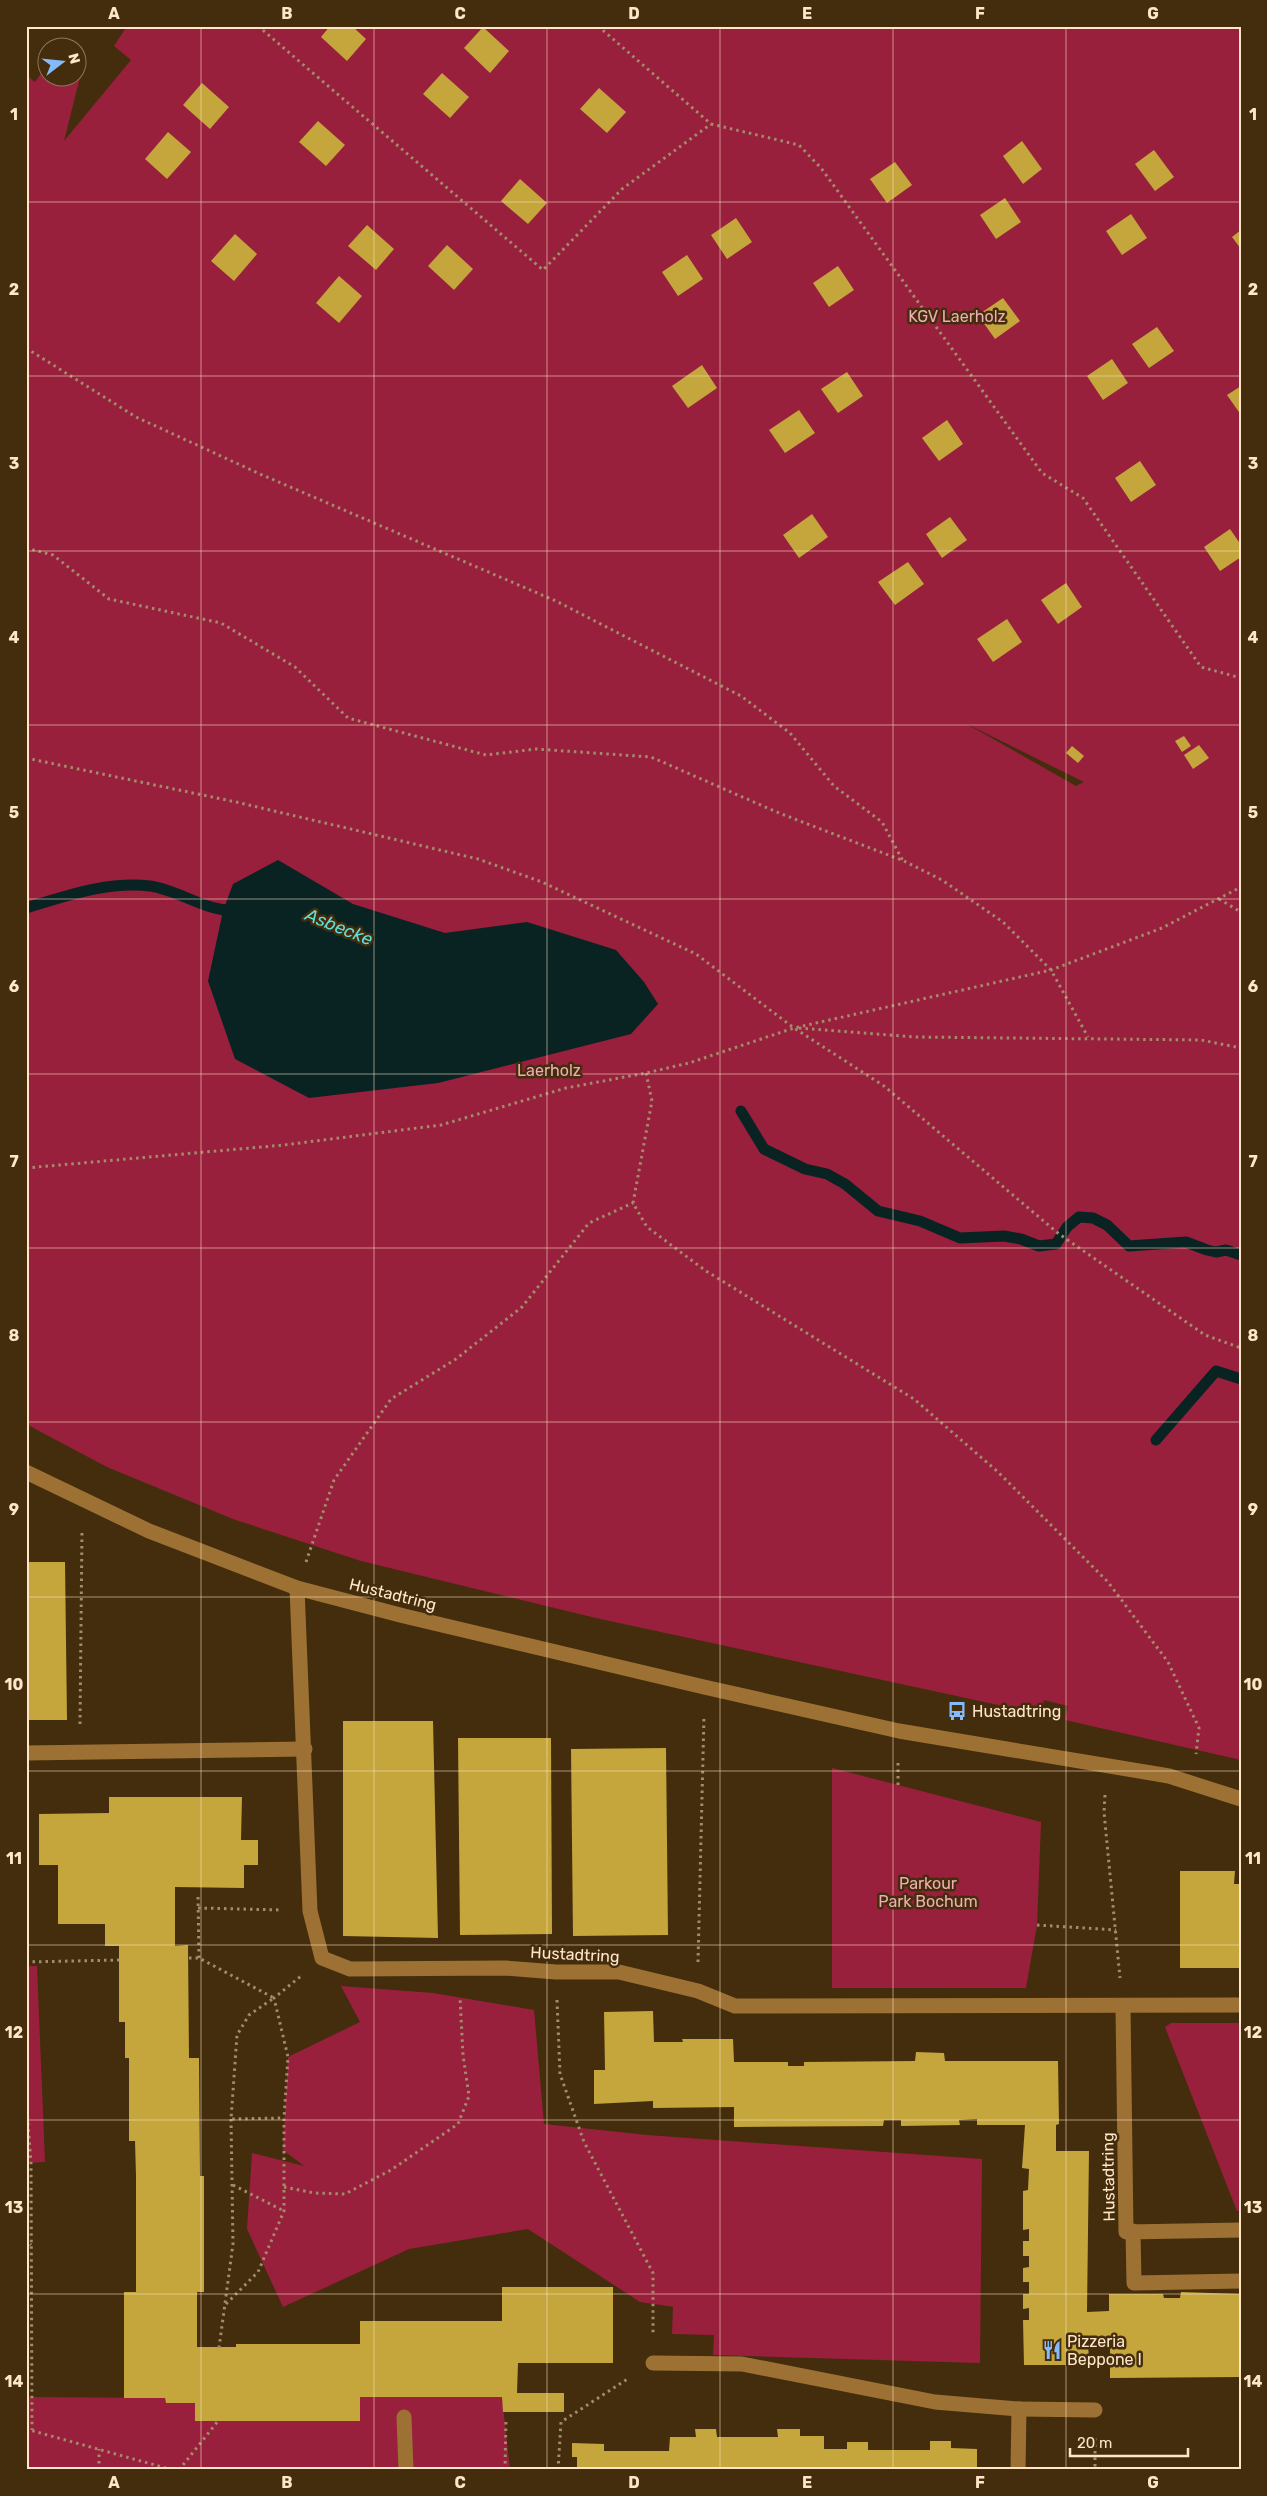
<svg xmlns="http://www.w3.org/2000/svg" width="1267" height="2496" font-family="Rubik,sans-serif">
  <rect width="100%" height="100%" fill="#442d0c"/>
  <g fill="#99203d" fill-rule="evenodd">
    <path d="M127,26H1241V1760L1065,1720L1068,1706L1044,1700L1040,1714L596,1618L361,1561L233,1519L107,1467L26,1424V75L35,82L47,65L48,78H78V68L82,69L64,141L131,60L114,46ZM965,723L1084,782L1076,786Z"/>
    <path d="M832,1768L1041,1822L1037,1925L1026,1988H832Z"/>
    <path d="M26,1966H37L45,2162L26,2163Z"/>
    <path d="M341,1986L433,1993L534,2010L544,2124L647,2135L982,2159L980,2363L713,2355L714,2335L672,2334L673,2307H675L640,2302L528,2229L409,2249L283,2307L247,2229L252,2153L304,2166L283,2150L288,2057L360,2022Z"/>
    <path d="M1171,2023H1241V2211H1237L1165,2027Z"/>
    <path d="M26,2397L165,2398L166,2403H195V2420L360,2421V2397H502L510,2470H26Z"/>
  </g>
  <path fill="#092323" d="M278,860L353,904L445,933L527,922L616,950L644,982L658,1004L631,1034L438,1083L309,1098L235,1059L208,981L223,911L233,884Z"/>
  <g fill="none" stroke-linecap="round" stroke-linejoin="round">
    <g stroke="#092323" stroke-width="11">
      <path d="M26,908C66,896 107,881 150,886C180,890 207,913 237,910"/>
      <path d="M741,1111L764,1149L805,1169L827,1174L845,1184L878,1211L920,1221L960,1238L1004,1236L1021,1239L1039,1246L1056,1244L1067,1227L1079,1217L1093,1218L1107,1225L1129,1246L1186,1242L1207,1250L1216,1252L1226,1250L1241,1255"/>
      <path d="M1156,1440L1216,1371L1241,1379"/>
    </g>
  </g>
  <g fill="#c4a63c">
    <path d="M330,26H352L366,39L347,61L321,37Z"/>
    <path d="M483,27L509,51L490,73L464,48Z"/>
    <path d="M442,73L469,97L450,118L423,94Z"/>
    <path d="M202,83L229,107L210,129L183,105Z"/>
    <path d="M599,88L626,112L607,133L580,109Z"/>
    <path d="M318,121L345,145L326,166L299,142Z"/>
    <path d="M168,132L191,152L167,179L145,159Z"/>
    <path d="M1022,141L1042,169L1023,184L1003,156Z"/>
    <path d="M1154,150L1174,177L1155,191L1135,164Z"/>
    <path d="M895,162L912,185L887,203L870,179Z"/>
    <path d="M520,179L547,203L528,224L501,201Z"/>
    <path d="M1005,198L1021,222L996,239L980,215Z"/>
    <path d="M1131,214L1147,238L1122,255L1106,231Z"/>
    <path d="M736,218L752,242L727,259L711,235Z"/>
    <path d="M367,225L394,249L376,270L348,246Z"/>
    <path d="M1241,230V249L1232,237Z"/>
    <path d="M235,234L257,254L234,281L211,261Z"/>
    <path d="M447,245L473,269L454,290L428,266Z"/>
    <path d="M687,255L703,279L678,296L662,272Z"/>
    <path d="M838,266L854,290L829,307L813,283Z"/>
    <path d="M339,276L362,296L339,323L316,303Z"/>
    <path d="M1003,298L1020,321L995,339L978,315Z"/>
    <path d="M1157,327L1174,351L1149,368L1132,344Z"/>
    <path d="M1112,359L1128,383L1103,400L1087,376Z"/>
    <path d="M702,365L717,388L688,408L672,386Z"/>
    <path d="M847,372L863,396L838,413L821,389Z"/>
    <path d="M1241,386V415L1227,395Z"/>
    <path d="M799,410L815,433L785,453L769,430Z"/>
    <path d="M947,420L963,444L939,461L922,438Z"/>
    <path d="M1140,461L1156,485L1131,502L1115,478Z"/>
    <path d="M812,514L828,537L799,558L783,535Z"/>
    <path d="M950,517L967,540L942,558L926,534Z"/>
    <path d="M1230,529L1241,545V557L1220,571L1204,547Z"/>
    <path d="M908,562L924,584L895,605L878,582Z"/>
    <path d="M1066,583L1082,607L1058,624L1041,600Z"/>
    <path d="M1007,619L1022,642L993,662L977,639Z"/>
    <path d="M1184,736L1191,746L1182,752L1175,741Z"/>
    <path d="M1199,745L1209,758L1193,769L1184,755Z"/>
    <path d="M1072,746L1084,756L1078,763L1066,753Z"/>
    <path d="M26,1562H65L67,1720H26Z"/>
    <path d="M343,1721H433L438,1938L343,1936Z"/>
    <path d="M458,1738H551L552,1934L460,1935Z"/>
    <path d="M666,1748L668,1935L573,1936L571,1749Z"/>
    <path d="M109,1797H242L241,1840H258V1865H244V1888L175,1887V1946L188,1945L189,2058H199L200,2176H204V2292H197V2347H236V2344H360V2321H502V2287H613V2363H518L517,2393H564V2412H503L502,2397H360V2421H195V2403H166L165,2398H124V2292H136V2176L135,2141H129V2058H125V2022H119V1946H105V1924H58V1865H39V1814L109,1813Z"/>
    <path d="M1180,1871H1235L1234,1884H1241V1968H1180Z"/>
    <path d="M653,2011L654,2042H683L682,2039H733L734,2062H788V2066H804V2062L915,2061L916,2052L944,2053L945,2061H1058L1059,2124L1056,2125V2151H1089L1087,2312L1109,2311V2294H1163L1164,2298H1180L1181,2292L1241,2294V2377L1110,2378V2340H1088L1089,2365H1024L1023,2320H1029V2308L1023,2309V2294H1029V2282H1023V2268L1029,2267V2256H1023V2241H1029V2229L1023,2230V2191L1028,2190L1029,2169L1022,2168L1025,2125H977V2119L959,2120L960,2125L901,2126V2120H884L883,2126L734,2127V2107L653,2108V2101L594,2104V2070H605L604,2012Z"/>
    <path d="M695,2429H716L717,2437H778L777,2429H800V2436H824V2449H847V2442H868V2450H930V2441H951V2448L977,2449V2470H577V2457H572V2443L604,2444V2451H669L670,2437H696Z"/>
  </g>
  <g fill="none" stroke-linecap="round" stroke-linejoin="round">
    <g stroke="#a38b6b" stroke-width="3" stroke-dasharray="2.5 4" stroke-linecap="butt">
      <path d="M258,26L543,270L622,189L711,124"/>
      <path d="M598,26L711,124L799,145L821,168L1042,473L1083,498L1201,667L1241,678"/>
      <path d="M26,348L136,417L260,474L556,601L741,696L790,733L834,786L882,822L903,861"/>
      <path d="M26,548L53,555L109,599L221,623L295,667L348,718L486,755L536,749L651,757L779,813L904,861L942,880L1003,922L1051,970L1088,1037"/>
      <path d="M26,758L236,802L478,859L542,882L696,954L794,1028L884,1086L1059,1234L1205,1335L1241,1348"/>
      <path d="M1219,899L1241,912"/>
      <path d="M799,1028L916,1037L1201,1040L1241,1048"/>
      <path d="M646,1073L652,1101L633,1203L647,1227L706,1271L914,1399L998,1472L1108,1582L1168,1662L1199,1728L1196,1754"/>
      <path d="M26,1168L284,1145L441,1125L566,1088L646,1073L689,1063L794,1028L1051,970L1162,928L1241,887"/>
      <path d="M306,1562L334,1480L391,1399L456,1359L522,1307L589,1223L633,1203"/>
      <path d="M80,1724L82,1530"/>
      <path d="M898,1785V1759"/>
      <path d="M1105,1795L1104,1812L1120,1978"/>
      <path d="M198,1897L199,1958"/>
      <path d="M198,1908L282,1910"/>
      <path d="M1037,1925L1116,1930"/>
      <path d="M189,1958H199L274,1998L249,2015L237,2035L231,2119L284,2118"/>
      <path d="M26,1962L119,1960"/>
      <path d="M698,1962L704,1715"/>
      <path d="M557,2000L560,2074L584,2142L653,2273V2335"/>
      <path d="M26,2097L31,2163L32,2430"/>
      <path d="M233,2185L284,2211"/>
      <path d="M284,2187L314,2193L345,2194L391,2170L458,2124L469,2096L463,2055L460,1997"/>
      <path d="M26,2239L31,2245"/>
      <path d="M226,2304L258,2272L284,2211V2118L288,2057L274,1998L301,1976"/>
      <path d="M219,2348L233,2244L231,2119"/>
      <path d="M26,2429L173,2470"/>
      <path d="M1095,2438V2470"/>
      <path d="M99,2470V2449"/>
      <path d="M179,2470L218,2421"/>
      <path d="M505,2470L506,2419"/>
      <path d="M558,2470L561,2422L629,2378"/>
    </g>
    <g stroke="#9d7134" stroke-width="15">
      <path d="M653,2363L742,2364L935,2402L1019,2409L1018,2470"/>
      <path d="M1019,2409L1095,2410"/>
      <path d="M404,2417L406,2470"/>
    </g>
    <path stroke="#9d7134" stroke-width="15" d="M1133,2231L1134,2283L1241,2281"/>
    <g stroke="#9d7134" stroke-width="15">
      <path d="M297,1588L310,1911L322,1958L350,1969L505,1968L556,1972H619L698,1991L735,2006L1241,2005"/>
      <path d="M26,1753L305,1749"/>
      <path d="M1123,2007L1126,2232L1241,2230"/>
    </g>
    <path stroke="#9d7134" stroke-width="15" d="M26,1472L149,1531L297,1588L404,1616L704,1687L899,1731L1169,1776L1241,1799"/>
  </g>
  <path fill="none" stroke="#ffe6c8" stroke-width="1" stroke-opacity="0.55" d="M201,26V2470M374,26V2470M547,26V2470M720,26V2470M893,26V2470M1066,26V2470M26,202H1241M26,376H1241M26,551H1241M26,725H1241M26,899H1241M26,1074H1241M26,1248H1241M26,1422H1241M26,1597H1241M26,1771H1241M26,1945H1241M26,2120H1241M26,2294H1241"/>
  <defs>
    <g id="bus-bare" transform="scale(1.5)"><path d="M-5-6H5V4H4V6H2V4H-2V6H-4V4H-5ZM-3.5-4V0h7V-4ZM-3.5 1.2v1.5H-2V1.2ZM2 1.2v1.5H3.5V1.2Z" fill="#85bbfb" stroke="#442d0c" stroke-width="2.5" paint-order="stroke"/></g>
    <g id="restaurant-bare" transform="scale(1.5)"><path d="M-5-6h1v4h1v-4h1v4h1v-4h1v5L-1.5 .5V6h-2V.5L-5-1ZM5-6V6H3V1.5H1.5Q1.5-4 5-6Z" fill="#85bbfb" stroke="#442d0c" stroke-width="2.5" paint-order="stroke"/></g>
  </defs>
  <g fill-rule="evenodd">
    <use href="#bus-bare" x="957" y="1711"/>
    <use href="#restaurant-bare" x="1052" y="2350"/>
  </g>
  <g text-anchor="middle" stroke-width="5" stroke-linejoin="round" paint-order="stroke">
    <g font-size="16" fill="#edadb3" stroke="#442d0c">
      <text x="957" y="322">KGV Laerholz</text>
      <text x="549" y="1076">Laerholz</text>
      <text x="928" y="1889">Parkour<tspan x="928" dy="18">Park Bochum</tspan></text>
    </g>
    <g font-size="16" fill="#ffe6c8" stroke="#442d0c">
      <text transform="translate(393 1594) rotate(14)" y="6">Hustadtring</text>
      <text transform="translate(575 1954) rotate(3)" y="6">Hustadtring</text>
      <text transform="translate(1108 2177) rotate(-91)" y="6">Hustadtring</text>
    </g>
    <g font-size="16" fill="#ffe6c8" stroke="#442d0c" text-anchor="start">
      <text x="972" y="1717">Hustadtring</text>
      <text x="1067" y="2347">Pizzeria<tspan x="1067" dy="18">Beppone I</tspan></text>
    </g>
    <g font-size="18" font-style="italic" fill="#5edfdb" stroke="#442d0c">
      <text transform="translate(339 927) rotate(22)" y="6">Asbecke</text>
    </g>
  </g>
  <rect width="1267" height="2496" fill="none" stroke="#442d0c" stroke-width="55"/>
  <g transform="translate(62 62) rotate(74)"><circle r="24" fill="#442d0c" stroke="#8f7757"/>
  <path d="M0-4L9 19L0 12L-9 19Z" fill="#85bbfb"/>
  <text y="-8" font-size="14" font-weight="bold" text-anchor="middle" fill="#ffe6c8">N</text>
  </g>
  <path d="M1070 2448v8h118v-8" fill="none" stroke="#ffe6c8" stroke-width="2.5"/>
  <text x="1077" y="2448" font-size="15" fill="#ffe6c8" stroke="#442d0c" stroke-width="4" paint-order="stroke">20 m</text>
  <rect x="28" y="28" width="1212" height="2440" fill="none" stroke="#ffe6c8" stroke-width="2"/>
  <g font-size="16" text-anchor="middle" font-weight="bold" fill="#ffe6c8">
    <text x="114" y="19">A</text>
    <text x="287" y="19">B</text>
    <text x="460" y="19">C</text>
    <text x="634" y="19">D</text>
    <text x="807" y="19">E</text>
    <text x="980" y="19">F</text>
    <text x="1153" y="19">G</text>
    <text x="14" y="120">1</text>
    <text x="1253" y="120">1</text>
    <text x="14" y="295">2</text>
    <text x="1253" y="295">2</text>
    <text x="14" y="469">3</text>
    <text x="1253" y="469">3</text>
    <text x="14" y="643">4</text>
    <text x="1253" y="643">4</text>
    <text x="14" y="818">5</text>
    <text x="1253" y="818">5</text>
    <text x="14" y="992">6</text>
    <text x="1253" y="992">6</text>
    <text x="14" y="1167">7</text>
    <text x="1253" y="1167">7</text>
    <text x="14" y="1341">8</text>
    <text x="1253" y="1341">8</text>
    <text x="14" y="1515">9</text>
    <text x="1253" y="1515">9</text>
    <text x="14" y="1690">10</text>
    <text x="1253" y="1690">10</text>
    <text x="14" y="1864">11</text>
    <text x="1253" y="1864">11</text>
    <text x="14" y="2038">12</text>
    <text x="1253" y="2038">12</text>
    <text x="14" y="2213">13</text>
    <text x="1253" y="2213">13</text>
    <text x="14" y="2387">14</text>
    <text x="1253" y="2387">14</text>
    <text x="114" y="2488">A</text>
    <text x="287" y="2488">B</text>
    <text x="460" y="2488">C</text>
    <text x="634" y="2488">D</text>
    <text x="807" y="2488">E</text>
    <text x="980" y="2488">F</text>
    <text x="1153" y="2488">G</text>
  </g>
</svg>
